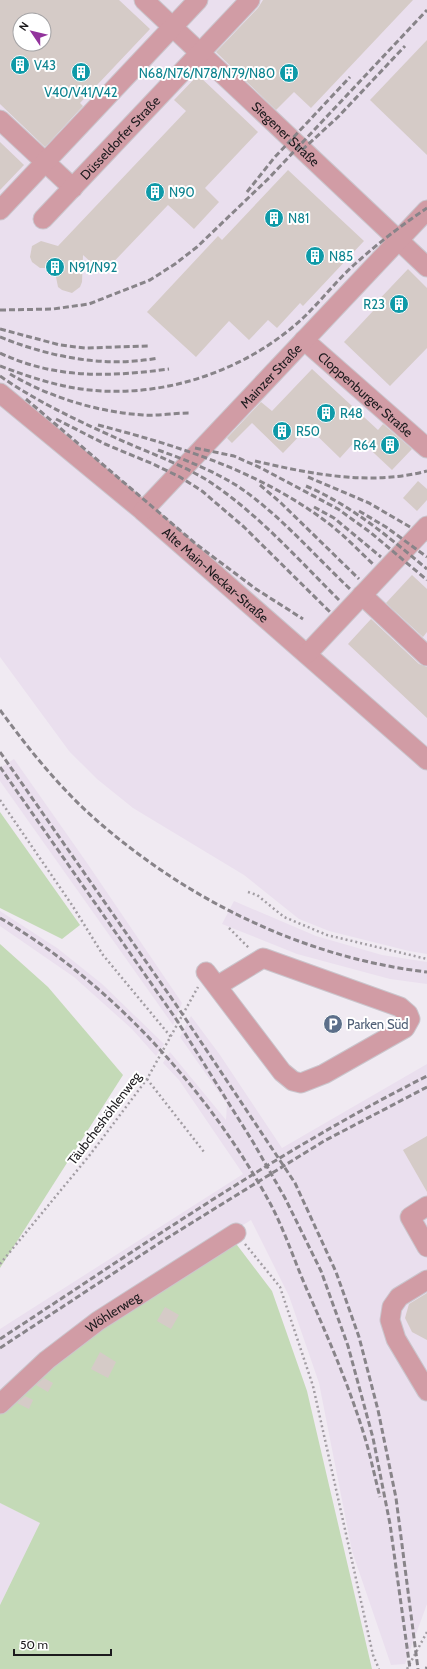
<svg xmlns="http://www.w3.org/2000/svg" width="427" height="1669" font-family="Cabin,sans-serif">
  <rect width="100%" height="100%" fill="#f0eaf2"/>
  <g fill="#eadfee" fill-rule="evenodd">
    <path d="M0,0H427V954L409,951L329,931L299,919L244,875L133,808L97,779L69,751L0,657ZM20,20H44V44H20Z"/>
    <path d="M14,759L87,863L182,1003L173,1025L0,781V768Z"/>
    <path d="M234,901L316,936L382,955L427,962V984L390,979L297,954L222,924Z"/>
    <path d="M0,911L57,948L102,984L164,1044L156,1056L132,1029L74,977L0,926Z"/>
    <path d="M191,1016L220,1055L282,1148L427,1064V1604L405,1664L391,1665L352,1551L319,1383L289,1296L251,1220L147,1285L0,1411V1329L243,1174L179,1080L163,1063L170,1052L226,1120L227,1104L180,1037Z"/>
    <path d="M0,1503L41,1523L0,1605Z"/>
  </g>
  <g fill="#c4dab7">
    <path d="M0,812L80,925L62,939L0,908Z"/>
    <path d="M0,944L48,987L123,1075L0,1268Z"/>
    <path d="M234,1241L272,1291L307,1391L372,1669H0V1605L40,1523L0,1503V1411L86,1335Z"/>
  </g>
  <g fill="#d5cbc7" fill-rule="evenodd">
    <path d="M0,0H119L150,29L80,103L83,106L45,147L0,104ZM20,20H44V44H20Z"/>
    <path d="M263,0H413L311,108L294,92L276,110L216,52L258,8Z"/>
    <path d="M427,40V155L370,100Z"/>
    <path d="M198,75L258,132L205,188L219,202L194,229L168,205L103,273L83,255L82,282L80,287L72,293L62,290L58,287L56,277L46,268H40L32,262L30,257L32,246L41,241L58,246L186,111L174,100Z"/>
    <path d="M0,142L24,165L0,190Z"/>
    <path d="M288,170L364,241L303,306L300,303L277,328L268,320L249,340L229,321L196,357L147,312L218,236L222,240Z"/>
    <path d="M408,269L427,288V348L390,386L344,342L374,310L372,307Z"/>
    <path d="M312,369L378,430L383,424L412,449L392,470L358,438L340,458L308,427L283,453L252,423L232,443L227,438L261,402L272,411Z"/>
    <path d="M418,481L427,489V500L417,511L403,498Z"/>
    <path d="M412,575L427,589V632L423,637L386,603Z"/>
    <path d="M371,619L419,664L427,667V718L348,644Z"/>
    <path d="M427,1136V1192L403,1150Z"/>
    <path d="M427,1293V1340L412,1332L405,1318L409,1304Z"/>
    <path d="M165,1307L179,1315L171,1329L157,1321Z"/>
    <path d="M100,1352L116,1362L108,1378L91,1369Z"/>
    <path d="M44,1378L53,1383L48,1392L36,1385Z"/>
    <path d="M25,1396L33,1400L29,1409L17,1403Z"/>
  </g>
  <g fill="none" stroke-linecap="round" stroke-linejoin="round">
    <g stroke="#cac5cc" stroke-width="21">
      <g id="minor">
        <path id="s1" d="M144,0L427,267"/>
        <path d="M0,120L73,188"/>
        <path d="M0,210L198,0"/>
        <path id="s2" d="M43,219L250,0"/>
        <path id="s3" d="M304,340L427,448"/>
        <path id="s4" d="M0,393L143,511L427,760"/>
        <path id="s5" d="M143,511L427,210"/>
        <path d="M362,595L427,656"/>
        <path d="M307,654L427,526"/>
        <path d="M206,972L282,1072L293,1081L301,1083L324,1074L405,1028L410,1019L408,1014L400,1007L263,958L217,986"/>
        <path d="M427,1206L410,1217L427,1247"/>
        <path d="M427,1280L399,1297L392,1307L390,1320L396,1339L427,1391"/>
        <path id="s6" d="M0,1404L47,1360L98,1321L236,1233"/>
      </g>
    </g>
    <g stroke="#a29da3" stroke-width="2.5" stroke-dasharray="2 3" stroke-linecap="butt">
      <path d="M0,800L72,905L103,955L171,1037"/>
      <path d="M248,892L257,895L284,917L327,935L427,959"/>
      <path d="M229,928L250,949"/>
      <path d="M147,1079L204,1152"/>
      <path d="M245,1244L280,1287L313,1386L373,1655L379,1669"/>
      <path d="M0,1264L89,1156L147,1079L198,987"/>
      <path d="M407,1669L427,1632"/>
    </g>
    <use href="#minor" stroke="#d19ca5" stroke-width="19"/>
    <g stroke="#888489" stroke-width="3" stroke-dasharray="6 3" stroke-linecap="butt">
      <path d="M302,150L338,117L405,46"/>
      <path d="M247,192L274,158L350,77"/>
      <path d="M0,310L53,309L89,304L150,280L175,264L197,247L269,178L427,10"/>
      <path d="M0,329L60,345L85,348L148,346"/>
      <path d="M0,337C50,357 104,368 158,358"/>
      <path d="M0,353C55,379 110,377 169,369"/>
      <path d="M0,366C27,376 53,385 81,389C160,400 245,372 303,318C321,301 336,281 355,264C378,243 402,225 427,208"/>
      <path d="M10,374C49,397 97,412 143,415C158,416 174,413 189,413"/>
      <path d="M0,376C36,401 74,419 114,437C146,452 180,463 210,482C258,514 299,560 339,600"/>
      <path d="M26,399L196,544L256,589L303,619"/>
      <path d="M56,419L105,444L153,464L180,477L202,491L244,527L330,612"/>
      <path d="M98,425C179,446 256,470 324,520C342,533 358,550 374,565"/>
      <path d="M195,448L234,456L261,468L338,509L370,532L427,580"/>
      <path d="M158,450C186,460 214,471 239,487C280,515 314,555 350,589"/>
      <path d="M255,461C311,474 370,486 427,471"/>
      <path d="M308,477L369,503L410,527"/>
      <path d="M260,485L281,503L359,579"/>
      <path d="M306,486C351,505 390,538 427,569"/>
      <path d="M314,507L334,518L381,557"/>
      <path d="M359,511L386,527L427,557"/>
      <path d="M0,710C30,751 63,792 102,825C193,903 307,958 427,972"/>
      <path d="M0,752L179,1009L295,1183L336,1272L359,1337L378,1410L396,1498L418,1669"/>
      <path d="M0,767L176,1019L253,1142L285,1198L321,1271L348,1346L373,1438L390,1524L410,1669"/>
      <path d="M0,918C111,983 209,1091 270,1203C285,1231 295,1263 308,1292C329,1340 350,1388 365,1438C371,1458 375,1478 380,1497"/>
      <path d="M0,1339C139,1248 278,1151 427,1076"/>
      <path d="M0,1348L164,1240L324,1141L427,1087"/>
      <path d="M426,1669L427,1667"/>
    </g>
  </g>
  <defs>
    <g id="building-disc" transform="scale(1)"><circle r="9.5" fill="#0f9aa8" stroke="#fff"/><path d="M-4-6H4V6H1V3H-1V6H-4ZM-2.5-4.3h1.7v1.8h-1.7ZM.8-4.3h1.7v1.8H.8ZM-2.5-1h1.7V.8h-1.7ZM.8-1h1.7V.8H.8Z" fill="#fff"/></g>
    <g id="parking-disc" transform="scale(1)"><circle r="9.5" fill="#5c6f8a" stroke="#fff"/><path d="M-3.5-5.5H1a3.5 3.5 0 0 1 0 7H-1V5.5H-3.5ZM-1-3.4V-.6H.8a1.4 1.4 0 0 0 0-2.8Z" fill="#fff"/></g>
  </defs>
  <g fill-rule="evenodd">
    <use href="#building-disc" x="20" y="65"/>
    <use href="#building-disc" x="81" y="72"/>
    <use href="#building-disc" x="289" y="73"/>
    <use href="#building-disc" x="155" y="192"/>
    <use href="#building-disc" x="274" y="218"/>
    <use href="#building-disc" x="315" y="256"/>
    <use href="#building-disc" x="55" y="267"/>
    <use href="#building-disc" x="399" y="304"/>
    <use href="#building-disc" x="326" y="413"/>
    <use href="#building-disc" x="282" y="431"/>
    <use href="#building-disc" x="390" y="445"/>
    <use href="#parking-disc" x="333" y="1024"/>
  </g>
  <g text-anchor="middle" stroke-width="4" stroke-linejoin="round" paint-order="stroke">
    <g font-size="13" fill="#0d838f" stroke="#fff" text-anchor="start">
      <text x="34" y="70">V43</text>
      <text x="275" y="78" text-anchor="end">N68/N76/N78/N79/N80</text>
      <text x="81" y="97" text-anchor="middle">V40/V41/V42</text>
      <text x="169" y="197">N90</text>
      <text x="288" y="223">N81</text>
      <text x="329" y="261">N85</text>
      <text x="69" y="272">N91/N92</text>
      <text x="385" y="309" text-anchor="end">R23</text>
      <text x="340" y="418">R48</text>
      <text x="296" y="436">R50</text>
      <text x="376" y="450" text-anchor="end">R64</text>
    </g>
    <g font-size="13" fill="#1c1a1d" stroke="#fff">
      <text dy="5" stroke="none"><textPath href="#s1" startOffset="195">Siegener Straße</textPath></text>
      <text dy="5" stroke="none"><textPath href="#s2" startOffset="112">Düsseldorfer Straße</textPath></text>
      <text dy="5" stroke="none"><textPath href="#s5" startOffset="186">Mainzer Straße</textPath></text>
      <text dy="5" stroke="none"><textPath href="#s3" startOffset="82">Cloppenburger Straße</textPath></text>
      <text dy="5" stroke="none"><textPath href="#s4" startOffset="282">Alte Main-Neckar-Straße</textPath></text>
      <text transform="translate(104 1118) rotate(-53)" y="5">Täubcheshöhlenweg</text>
      <text dy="5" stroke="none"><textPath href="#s6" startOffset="146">Wöhlerweg</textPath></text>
    </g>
    <g font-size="13" fill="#4e5e75" stroke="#fff" text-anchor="start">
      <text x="347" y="1029">Parken Süd</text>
    </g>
  </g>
  <g transform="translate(32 32) rotate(305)"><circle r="19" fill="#ffffff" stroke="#a4a3a5"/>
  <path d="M0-3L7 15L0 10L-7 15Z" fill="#92339c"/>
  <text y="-6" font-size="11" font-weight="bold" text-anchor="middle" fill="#1c1a1d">N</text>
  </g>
  <path d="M14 1649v6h97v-6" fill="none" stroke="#1c1a1d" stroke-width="2"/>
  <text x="20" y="1649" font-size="12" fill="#1c1a1d" stroke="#ffffff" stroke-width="3" paint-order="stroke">50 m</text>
</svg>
